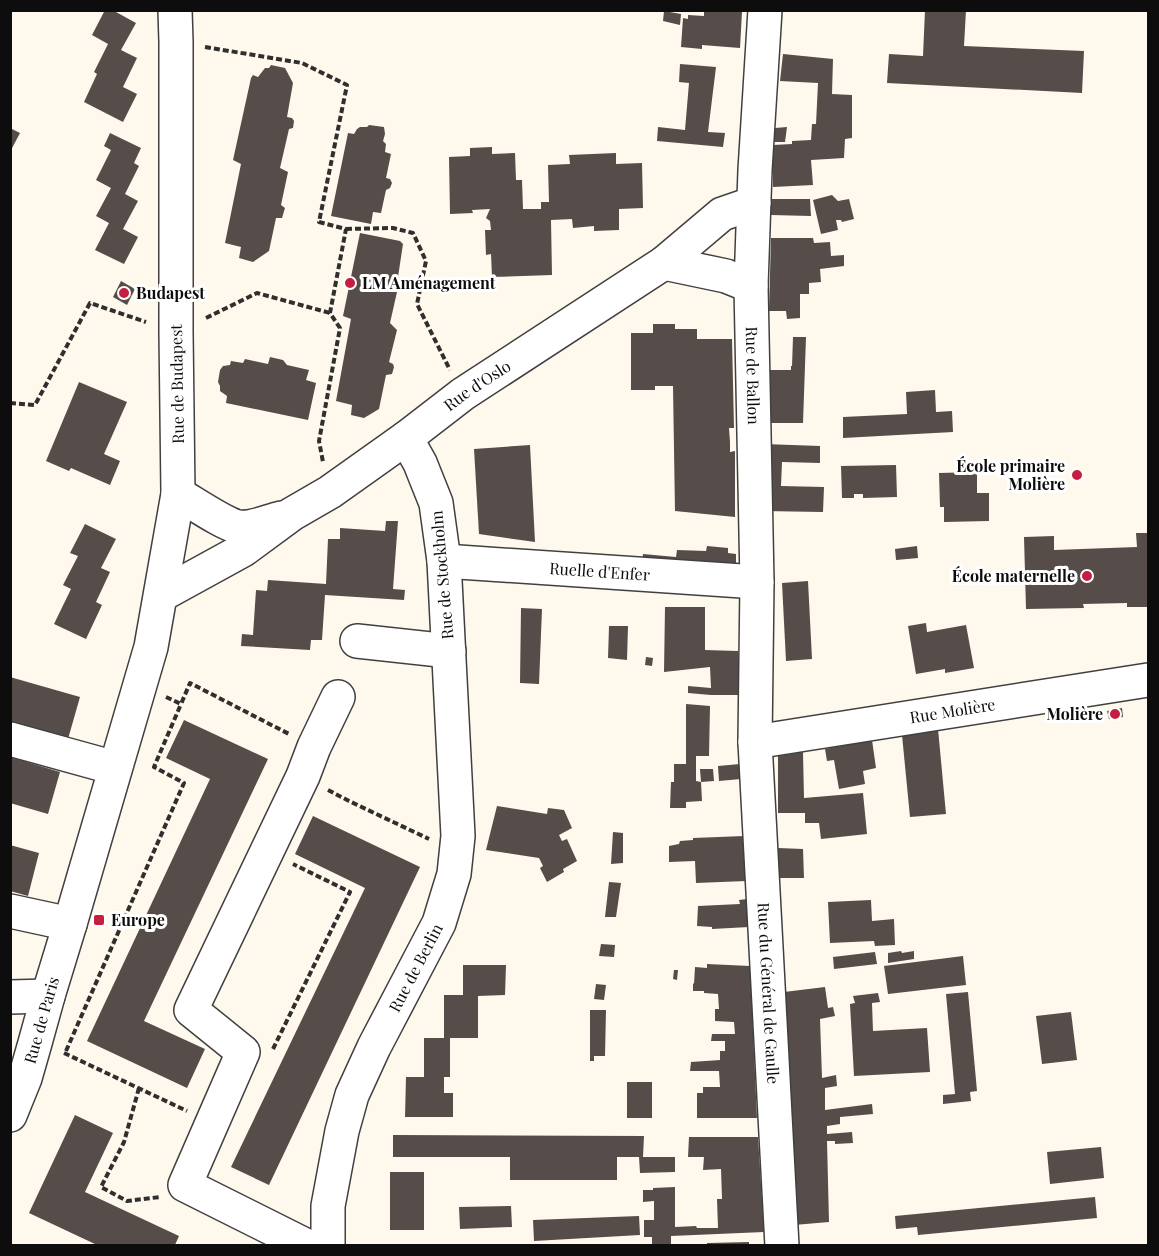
<svg xmlns="http://www.w3.org/2000/svg" width="1159" height="1256" font-family="'Playfair Display',serif">
  <rect width="100%" height="100%" fill="#fff9ed"/>
  <g fill="#564c49">
    <path d="M105,10H116V12L136,23L121,50L137,58L123,87L137,94L123,122L84,102L97,74L94,72L108,44L92,35Z"/>
    <path d="M704,10L742,12L740,48L702,45V49L681,47L683,18L688,19V15L704,16Z"/>
    <path d="M925,10H966L964,46L1084,51L1082,93L887,83L889,54L923,56Z"/>
    <path d="M664,11L681,14L680,25L663,21Z"/>
    <path d="M783,54L833,59L832,94L852,95V138L845,139L844,158L811,160L813,185L773,187V145L792,144V141L811,140L812,124H816L818,83L780,81Z"/>
    <path d="M680,64L716,67L708,132L725,133L723,147L657,141L658,127L685,130L689,83L679,82Z"/>
    <path d="M271,65L285,68L293,83L287,117L292,118L294,121L293,128L289,129L280,168L288,172L281,205L285,208L282,218H276L269,251L253,262L239,258L241,247L225,243L241,164L233,160L251,78L253,75L258,77L265,68H269Z"/>
    <path d="M369,125L384,127L385,134L383,141L386,144L385,152L391,154L386,178L390,179L392,183L390,188L386,190L381,213L373,212L371,224L331,216L348,133L354,134L357,129L360,127H367Z"/>
    <path d="M787,127L785,142H774L775,128Z"/>
    <path d="M10,128L20,133L10,152Z"/>
    <path d="M110,133L141,148L134,163L139,166L125,194L138,201L123,229L138,237L124,264L95,250L109,223L96,216L111,188L96,180L111,150L104,146Z"/>
    <path d="M492,147V154L515,153L516,180H522L523,209H541V202H549L548,165L570,164L569,155L616,153V164L642,163L643,208L619,209V230L594,231V226L573,228L572,219L551,220L552,275L492,277L491,254L486,255L485,230H491L490,221L486,218L490,209L472,210L473,213L450,214L449,157L470,156V148Z"/>
    <path d="M832,195L838,201L849,199L854,219L842,222L841,220H836L838,230L821,234L813,200Z"/>
    <path d="M771,199H810L811,216L771,215Z"/>
    <path d="M360,233L400,241L403,244L398,277L401,278L403,282L402,290L397,292L390,323L397,330L389,362L393,364L394,367L392,374L386,375L379,409L364,418L351,415L352,405L336,401L351,319L343,316Z"/>
    <path d="M771,238H813L814,243L830,242L831,256L844,255V266L820,269L821,282L809,283V294H800V318L787,319L786,311H769Z"/>
    <path d="M121,281L135,289L127,305L113,297Z"/>
    <path d="M653,324H675V329H697V339H732L734,428H729L730,442V452L735,451V517L675,511L673,386H655V390H631V333H653Z"/>
    <path d="M793,337H806L803,423H767L768,370H791V366H792Z"/>
    <path d="M270,357L283,360L287,365L309,370L306,380L316,383L308,420L226,403L227,396L220,391V386L218,382L220,370L223,366L230,365L231,361L243,363L245,359L268,364Z"/>
    <path d="M79,382L127,402L104,454L120,461L110,485L71,468L69,471L46,461Z"/>
    <path d="M935,390L936,412L952,411L953,432L843,438V417L907,414L906,392Z"/>
    <path d="M764,444L820,446V463L782,462L781,486L824,487L823,512L761,511Z"/>
    <path d="M530,445L535,542L479,534L474,449Z"/>
    <path d="M896,465L897,497L863,498V494H854V498H842L841,466Z"/>
    <path d="M977,472V493H989V521L944,522V507H940L939,473Z"/>
    <path d="M386,521H398L393,589L405,590L404,600L325,595L322,640H311L310,650L241,646L242,634L253,635L256,590L267,591L268,580L326,584L328,539H340V528L385,531Z"/>
    <path d="M85,524L116,539L101,568L110,572L96,602L102,605L86,639L54,624L71,589L63,585L78,556L70,553Z"/>
    <path d="M1136,533H1148V607H1127V603L1083,604L1084,608L1026,609L1024,537L1054,536V550L1137,547Z"/>
    <path d="M707,546L728,548V553L736,554V574L642,566L643,554L676,557L677,550L706,551Z"/>
    <path d="M917,546L918,558L896,560L895,549Z"/>
    <path d="M808,581L812,659L786,661L782,583Z"/>
    <path d="M665,607H705V650L738,651L739,695H711L688,693V686L711,688L710,667L664,672Z"/>
    <path d="M521,608L542,609L539,684L520,683Z"/>
    <path d="M926,623L927,632L966,625L974,668L945,673V669L916,674L908,626Z"/>
    <path d="M609,626H628L627,660L608,658Z"/>
    <path d="M646,657L653,658L652,666L645,665Z"/>
    <path d="M10,677L80,697L68,739L10,722Z"/>
    <path d="M686,704L710,706L709,756H696V781L701,782L702,801L686,802V808H670L671,782H674V764H686Z"/>
    <path d="M1122,708L1123,717L1109,719L1107,711Z"/>
    <path d="M184,720L268,759L144,1021L205,1049L187,1088L87,1041L210,779L166,758Z"/>
    <path d="M938,729L946,814L910,817L902,735Z"/>
    <path d="M872,740L876,768L863,771L865,784L839,789L834,760L827,761L825,749Z"/>
    <path d="M803,752L804,798L863,793L867,834L821,839L819,823H805V813H778V756Z"/>
    <path d="M10,757L60,772L48,814L10,803Z"/>
    <path d="M740,764L741,779L719,781L718,766Z"/>
    <path d="M700,769H713L714,781L701,782Z"/>
    <path d="M497,806L547,814L548,808L564,810L572,828L559,835L562,841L567,839L577,861L563,869L564,872L547,882L540,868L543,866L539,858L486,850Z"/>
    <path d="M313,816L420,867L269,1185L231,1167L365,888L295,854Z"/>
    <path d="M613,832L623,833V863L611,864Z"/>
    <path d="M744,836L746,881L696,883L695,861L669,862V846L679,844L680,841L693,840V838Z"/>
    <path d="M10,845L39,853L28,896L10,891Z"/>
    <path d="M778,848L803,849L804,878H779Z"/>
    <path d="M609,882L621,883L616,917H605Z"/>
    <path d="M747,899L749,927L712,929V927L697,926L698,906L740,904L739,900Z"/>
    <path d="M871,900L872,921L894,919L895,945L875,946L874,941L830,943L828,902Z"/>
    <path d="M601,944L615,945L614,957L599,956Z"/>
    <path d="M901,951L902,953L914,951V959L888,963V953Z"/>
    <path d="M875,952L877,964L834,969L833,957Z"/>
    <path d="M963,956L966,985L888,994L884,966Z"/>
    <path d="M707,964L750,966L757,1118H697V1093H703V1087H720L719,1071H690L691,1062L720,1060V1051H725V1041H711L712,1034H735L734,1022L715,1021V1009H719L718,994L704,993V991H693V983L694,984L695,967L707,968Z"/>
    <path d="M463,965H506L505,995L478,996V1038H450V1077H444V1093H453V1117H405L406,1077H424V1038H444V995H463Z"/>
    <path d="M674,970H678L677,980L673,979Z"/>
    <path d="M596,984L606,985L604,1000L594,999Z"/>
    <path d="M825,987L828,1008L833,1007L835,1016L820,1019L822,1078L836,1075L837,1086L825,1088V1110L872,1104L873,1114L840,1117V1124L827,1126V1134L852,1132L853,1143L835,1144V1141H827L829,1222L794,1225L784,992Z"/>
    <path d="M968,992L977,1091L970,1092L971,1101L943,1104V1095L955,1094L946,994Z"/>
    <path d="M878,993L880,1002L872,1003L873,1031L927,1028L930,1072L854,1076L850,1004L855,1003L853,996Z"/>
    <path d="M590,1010H606L605,1056H594V1061H590Z"/>
    <path d="M1071,1012L1077,1060L1042,1064L1036,1016Z"/>
    <rect x="627" y="1082" width="25" height="36"/>
    <path d="M75,1115L113,1133L85,1192L179,1236L175,1245H97L29,1213Z"/>
    <path d="M393,1135L644,1136L643,1157H675V1172L640,1173L639,1157H617V1180H510V1157H393Z"/>
    <path d="M689,1137H758L764,1232L671,1236V1245H652V1237H644V1220H654V1201L643,1202V1190H653V1188L675,1187V1227L696,1226L697,1228H718L717,1199H722L721,1169L703,1170L704,1157H688Z"/>
    <path d="M1101,1147L1104,1178L1050,1184L1047,1152Z"/>
    <rect x="390" y="1172" width="34" height="58"/>
    <path d="M1095,1197L1097,1218L918,1235L917,1227L896,1229L895,1216Z"/>
    <path d="M511,1206L512,1227L460,1229L459,1207Z"/>
    <path d="M639,1216L640,1235L534,1241L533,1220Z"/>
    <path d="M749,1242V1245H707V1243Z"/>
  </g>
  <g fill="none" stroke-linecap="round" stroke-linejoin="round">
    <g stroke="#404040" stroke-width="36">
      <g id="minor">
        <path id="s1" d="M765,10L755,170L751,286L757,582L755,742L782,1246"/>
        <path d="M664,263L726,276L751,286"/>
        <path d="M178,494C192,502 224,524 238,527C252,529 268,521 281,518"/>
        <path id="s2" d="M444,561L757,582"/>
        <path id="s3" d="M161,595L243,550L292,514L330,492L406,438L463,394L664,263L722,214L754,203"/>
        <path d="M357,641L449,651"/>
        <path d="M10,739L115,768"/>
        <path id="s4" d="M755,742L1148,680"/>
        <path d="M10,911L70,924"/>
        <path d="M10,997L48,996"/>
        <path id="s5" d="M10,1115L25,1078L35,1043L48,996L70,924L151,647L178,494L176,332V42L175,10"/>
        <path d="M307,1246L185,1185L243,1052L191,1010L303,776L314,747L338,697"/>
        <path id="s6" d="M328,1246V1206L342,1131L352,1095L374,1047L439,923L454,874L458,836L444,561L436,503L420,463L406,438"/>
      </g>
    </g>
    <g stroke="#2f2f2f" stroke-width="4" stroke-dasharray="6 3" stroke-linecap="butt">
      <path d="M205,47L302,63L347,85L319,222L346,229L330,313L340,328L319,441L323,462"/>
      <path d="M346,229L393,228L413,233L426,261L417,304L450,370"/>
      <path d="M206,318L257,293L330,313"/>
      <path d="M10,403L35,405L90,303L146,322"/>
      <path d="M166,697L181,704L190,683L289,734"/>
      <path d="M328,790L349,801L429,839"/>
      <path d="M273,1049L350,892L293,864"/>
      <path d="M66,1051L184,783L154,767L181,704"/>
      <path d="M64,1053L187,1111"/>
      <path d="M139,1088L124,1142L101,1187L127,1201L160,1197"/>
    </g>
    <use href="#minor" stroke="#fff" stroke-width="33"/>
  </g>
  <g fill="#c41e40" stroke="#fff" stroke-width="2">
    <circle cx="350" cy="283" r="6"/>
    <circle cx="124" cy="293" r="6"/>
    <circle cx="1077" cy="475" r="6"/>
    <circle cx="1087" cy="576" r="6"/>
    <circle cx="1115" cy="714" r="6"/>
    <rect x="93" y="914" width="12" height="12" rx="3"/>
  </g>
  <g text-anchor="middle" stroke-width="6" stroke-linejoin="round" paint-order="stroke">
    <g font-size="16" font-weight="bold" fill="#0d0d0d" stroke="#fff" text-anchor="start">
      <text x="362" y="289">LM Aménagement</text>
      <text x="136" y="299">Budapest</text>
      <text x="1065" y="472" text-anchor="end">École primaire<tspan x="1065" dy="18">Molière</tspan></text>
      <text x="1075" y="582" text-anchor="end">École maternelle</text>
      <text x="1103" y="720" text-anchor="end">Molière</text>
      <text x="111" y="926">Europe</text>
    </g>
    <g font-size="16" fill="#0d0d0d" stroke="#fff">
      <text dy="6" stroke="none"><textPath href="#s1" startOffset="366">Rue de Ballon</textPath></text>
      <text transform="translate(177 384) rotate(-91)" y="6">Rue de Budapest</text>
      <text dy="6" stroke="none"><textPath href="#s3" startOffset="380">Rue d'Oslo</textPath></text>
      <text dy="6" stroke="none"><textPath href="#s2" startOffset="156">Ruelle d'Enfer</textPath></text>
      <text transform="translate(442 575) rotate(-95)" y="6">Rue de Stockholm</text>
      <text dy="6" stroke="none"><textPath href="#s4" startOffset="200">Rue Molière</textPath></text>
      <text dy="6" stroke="none"><textPath href="#s6" startOffset="296">Rue de Berlin</textPath></text>
      <text dy="6" stroke="none"><textPath href="#s1" startOffset="984">Rue du Général de Gaulle</textPath></text>
      <text dy="6" stroke="none"><textPath href="#s5" startOffset="100">Rue de Paris</textPath></text>
    </g>
  </g>
  <rect width="1159" height="1256" fill="none" stroke="#0d0d0d" stroke-width="24"/>
</svg>
